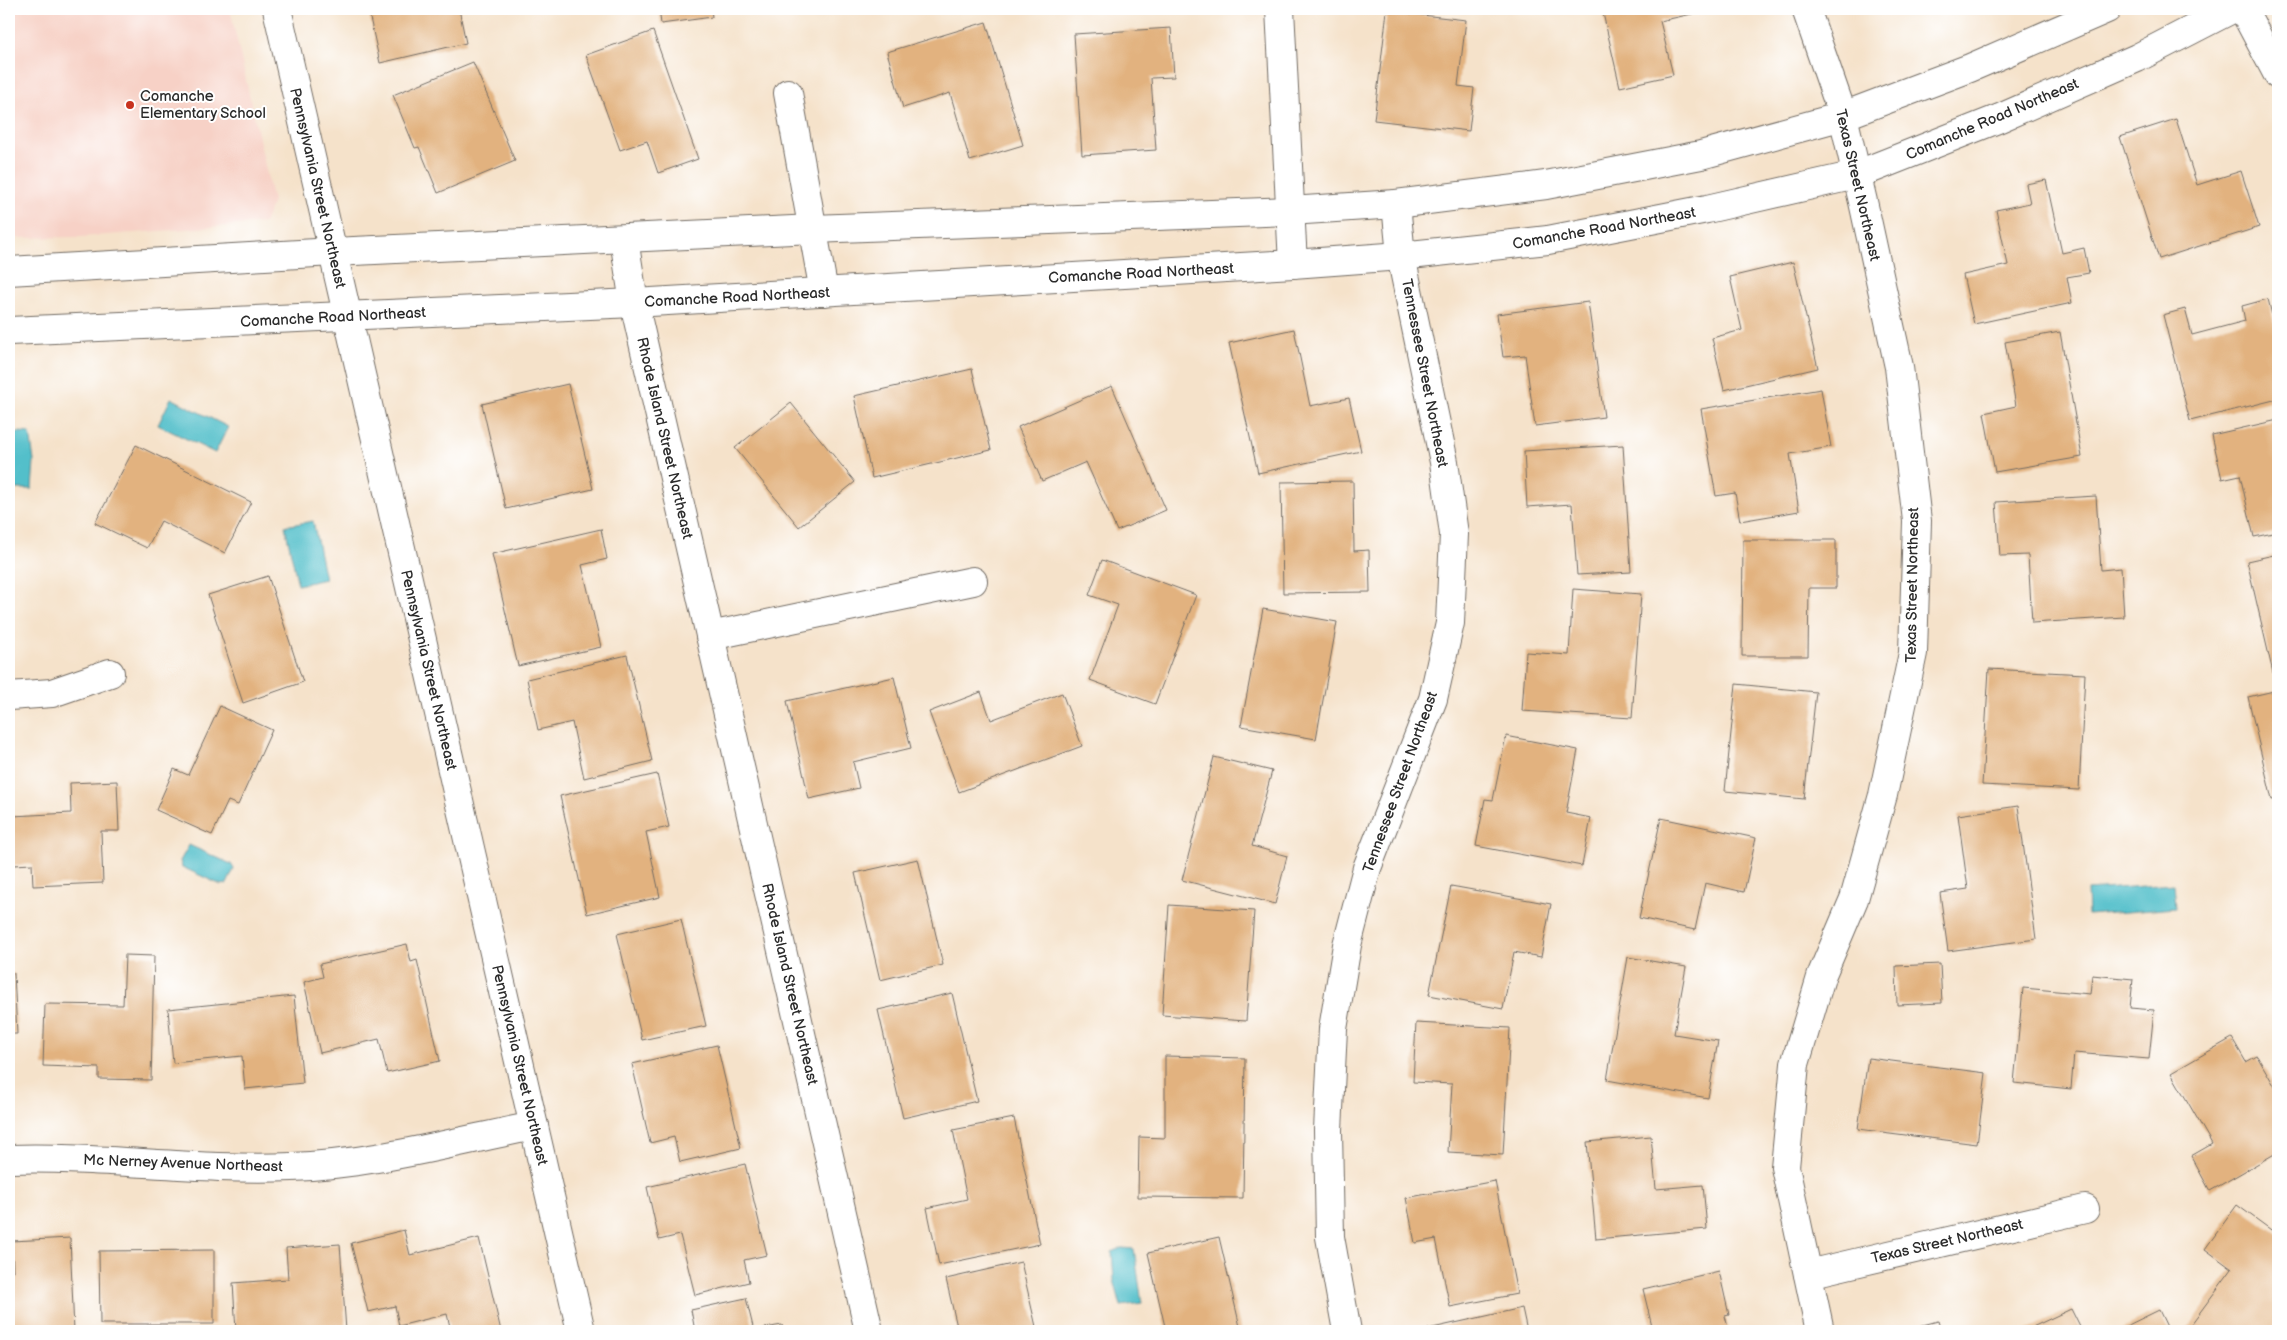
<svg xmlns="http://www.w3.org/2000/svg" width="2287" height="1340" font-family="'Balsamiq Sans',sans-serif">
  <rect width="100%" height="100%" fill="#fff"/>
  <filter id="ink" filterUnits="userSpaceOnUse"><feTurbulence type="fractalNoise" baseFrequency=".02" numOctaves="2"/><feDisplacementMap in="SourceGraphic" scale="10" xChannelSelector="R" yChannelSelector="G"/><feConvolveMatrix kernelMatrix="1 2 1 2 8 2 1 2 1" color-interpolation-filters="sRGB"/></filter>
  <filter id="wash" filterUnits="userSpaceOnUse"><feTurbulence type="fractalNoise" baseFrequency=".0096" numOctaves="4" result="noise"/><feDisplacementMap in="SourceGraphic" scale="20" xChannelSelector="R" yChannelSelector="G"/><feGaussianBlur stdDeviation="1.12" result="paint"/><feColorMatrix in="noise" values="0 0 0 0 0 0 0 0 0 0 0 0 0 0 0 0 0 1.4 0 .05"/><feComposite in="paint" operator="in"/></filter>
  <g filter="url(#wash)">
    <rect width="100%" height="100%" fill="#f5e2ca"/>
    <path fill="#f7d1c6" d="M9,9H230L273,201L264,223L81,237L9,238Z"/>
    <g fill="#52bfca" stroke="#3e757a">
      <path d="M171,398L228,427L215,453L158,425Z"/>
      <path d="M19,432L30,433L34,461L32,489H10L9,434Z"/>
      <path d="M313,521L325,579L298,585L285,526Z"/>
      <path d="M189,845L231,864L234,869L227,884L221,885L182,867L180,861Z"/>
      <path d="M2174,884L2176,908L2088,915L2087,890Z"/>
      <path d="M1122,1248L1134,1249L1142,1303L1121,1306L1114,1280L1112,1252Z"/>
    </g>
    <g id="blocks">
      <g fill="#e2b27f">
        <path d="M368,9H459L466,43L380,63Z"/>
        <path d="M659,9H711L712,17L661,24Z"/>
        <path d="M1602,9H1710V10L1660,21L1673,75L1620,87Z"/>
        <path d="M1387,11L1466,20L1458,86L1474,88L1469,131L1374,120Z"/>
        <path d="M986,22L1023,145L970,161L950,93L903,108L887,52Z"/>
        <path d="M1171,28L1174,77L1151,78L1156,150L1082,155L1074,34Z"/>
        <path d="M653,31L698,159L658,173L647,141L620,150L586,55Z"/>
        <path d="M473,62L515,161L438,193L419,147L415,148L393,95Z"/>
        <path d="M2176,119L2197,185L2241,171L2259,227L2159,259L2120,137Z"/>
        <path d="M2046,180L2062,253L2084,248L2089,273L2067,277L2072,303L1974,324L1963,275L2008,265L1996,210L2030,203L2026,184Z"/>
        <path d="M1793,262L1818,368L1724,390L1712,338L1742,330L1730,277Z"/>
        <path d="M2268,299L2278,339V399L2190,421L2163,315L2185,309L2192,335L2245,321L2242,306Z"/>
        <path d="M1588,302L1604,417L1535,426L1525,355L1503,357L1497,314Z"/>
        <path d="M1294,329L1310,406L1349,398L1361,451L1258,473L1229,343Z"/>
        <path d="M2060,332L2082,457L1995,472L1984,413L2016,406L2005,342Z"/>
        <path d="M972,369L991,450L872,478L854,396Z"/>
        <path d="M568,384L593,489L506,509L482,404Z"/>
        <path d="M1112,386L1166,510L1117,531L1086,462L1042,481L1018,427Z"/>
        <path d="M1821,389L1831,447L1790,454L1799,511L1740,521L1735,493L1716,496L1701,409Z"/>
        <path d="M791,403L855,482L799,527L735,448Z"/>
        <path d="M2278,420V532L2254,537L2240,475L2222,479L2212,435Z"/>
        <path d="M136,445L251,502L225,553L161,521L147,548L95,523Z"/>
        <path d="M1623,445L1631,572L1577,575L1572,504L1527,507L1524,451Z"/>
        <path d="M1353,481L1354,551L1369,550L1370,592L1283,593L1281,482Z"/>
        <path d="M2096,496L2101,570L2121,568L2124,617L2032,623L2028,555L2000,556L1996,502Z"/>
        <path d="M601,529L607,559L582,565L601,647L518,666L492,554Z"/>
        <path d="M1743,540H1836V588H1809L1808,656H1742Z"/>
        <path d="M2278,554V672L2273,673L2247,561Z"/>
        <path d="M1102,560L1196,595L1155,704L1090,680L1118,605L1089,595Z"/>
        <path d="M268,576L303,682L243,703L208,595Z"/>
        <path d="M1573,589L1641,594L1632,718L1522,711L1526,652L1569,655Z"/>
        <path d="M1263,609L1337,622L1316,739L1241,726Z"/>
        <path d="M627,655L652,761L584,778L572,722L538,730L527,679Z"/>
        <path d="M1989,669L2085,674L2079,790L1982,785Z"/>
        <path d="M894,677L911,748L853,762L859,788L809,799L787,701Z"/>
        <path d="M1736,684L1816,692L1804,799L1725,791Z"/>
        <path d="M2278,690V799L2272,800L2248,697Z"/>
        <path d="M981,692L991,720L1062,693L1082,746L959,792L929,712Z"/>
        <path d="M220,706L272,730L238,805L228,801L212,835L156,810L174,769L188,775Z"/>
        <path d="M1506,736L1578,750L1566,813L1591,818L1582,866L1476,846L1485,799L1493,800Z"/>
        <path d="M1214,757L1272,771L1252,846L1287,856L1275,904L1182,880Z"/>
        <path d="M657,774L669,827L646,832L660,897L587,914L560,796Z"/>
        <path d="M117,781L119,831H101L103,883L33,886L32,864L14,865L12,816L71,813L70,783Z"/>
        <path d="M2018,806L2036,939L1948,951L1940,893L1968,889L1958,815Z"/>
        <path d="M1661,818L1756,838L1744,892L1705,883L1695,930L1639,918Z"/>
        <path d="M918,859L943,965L880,980L855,873Z"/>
        <path d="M1451,886L1551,904L1541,957L1514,952L1503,1009L1429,995Z"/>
        <path d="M1169,905L1254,911L1246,1021L1162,1015Z"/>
        <path d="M681,919L706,1026L642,1040L617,934Z"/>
        <path d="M407,944L411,962L417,960L440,1061L387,1073L379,1039L320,1053L304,982L323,977L320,964Z"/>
        <path d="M125,955L154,956L151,1080L99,1079V1068L43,1066L45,1004L123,1005Z"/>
        <path d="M1628,957L1686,967L1674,1034L1718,1041L1708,1098L1607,1080Z"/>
        <path d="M1940,964L1942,1003L1897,1005L1896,966Z"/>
        <path d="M9,973H14L17,1034H9Z"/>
        <path d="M2092,975L2133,979L2130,1008L2154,1010L2149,1059L2074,1053L2071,1089L2014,1083L2023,988L2090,994Z"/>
        <path d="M952,993L977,1101L903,1118L878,1010Z"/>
        <path d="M294,996L303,1083L245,1089L242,1056L173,1063L168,1009Z"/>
        <path d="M1416,1023L1510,1028L1503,1155L1448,1152L1452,1084L1413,1082Z"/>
        <path d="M2232,1038L2246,1062L2257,1056L2278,1092V1152L2210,1191L2191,1156L2212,1144L2171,1073Z"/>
        <path d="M717,1045L741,1148L680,1162L674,1137L650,1143L632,1064Z"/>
        <path d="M1165,1056L1245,1058L1243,1198L1138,1197L1139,1137L1165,1138Z"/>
        <path d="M1868,1058L1986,1073L1977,1144L1858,1129Z"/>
        <path d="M1014,1118L1040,1244L939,1265L927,1208L967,1199L953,1130Z"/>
        <path d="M1651,1136L1656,1189L1703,1185L1707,1229L1596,1239L1587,1142Z"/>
        <path d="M745,1164L767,1255L744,1260L749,1282L695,1295L680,1235L659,1240L647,1187Z"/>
        <path d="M1495,1181L1517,1294L1450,1307L1436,1239L1415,1243L1406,1198Z"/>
        <path d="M2237,1205L2278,1235V1323L2272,1331H2186L2232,1269L2205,1249Z"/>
        <path d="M404,1230L410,1255L479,1238L501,1331H451L447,1314L399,1326L395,1306L368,1312L351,1243Z"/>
        <path d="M1219,1237L1241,1331H1166L1148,1253Z"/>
        <path d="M70,1238L74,1331H9V1271H13L12,1241Z"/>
        <path d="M340,1244L346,1331H236L233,1283L288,1279L286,1248Z"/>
        <path d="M214,1250V1324H100L99,1251Z"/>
        <path d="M1021,1262L1037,1331H958L946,1279Z"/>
        <path d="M1719,1271L1729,1315L1725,1316L1729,1331H1653L1643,1289Z"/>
        <path d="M746,1298L754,1331H695L691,1310Z"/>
        <path d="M1522,1308L1527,1331H1429L1428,1329Z"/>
        <path d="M2071,1309L2082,1331H2024Z"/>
        <path d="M2159,1310L2169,1331H2116Z"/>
        <path d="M1938,1321L1941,1331H1900Z"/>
        <path d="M782,1325L784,1331H754V1330Z"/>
      </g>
    </g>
  </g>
  <g filter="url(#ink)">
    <use href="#blocks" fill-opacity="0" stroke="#726b63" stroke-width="1"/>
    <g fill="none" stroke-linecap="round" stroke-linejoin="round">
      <g stroke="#726b63" stroke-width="30">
        <g id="street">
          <path d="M1280,9L1293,264"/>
          <path d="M1806,9L1843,116L1864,206L1899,367L1917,521L1913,653L1883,795L1854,899L1822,974L1795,1064L1785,1167L1820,1331"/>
          <path d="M2243,9L2278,75"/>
          <path d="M788,93L824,292"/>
          <path d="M624,239L634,303L869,1331"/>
          <path d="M710,636L973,581"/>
          <path d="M9,696L52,693L110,673"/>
          <path d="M9,1159C103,1156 197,1171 292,1167C374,1164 454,1142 534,1126"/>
          <path d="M1808,1274L2085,1209"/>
          <path d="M1347,1331L1330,1237L1328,1130L1333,1029L1347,945L1367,868L1433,699L1450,623L1454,534L1444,462L1401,256L1396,204"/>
        </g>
      </g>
      <g stroke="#726b63" stroke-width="30">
        <g id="secondary">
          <path d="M277,9L581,1331"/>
          <path d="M9,271L333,252L813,229L1290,211L1396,204L1546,185L1701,155L1843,116L1970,68L2107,9"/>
          <path d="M9,331L634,303L1293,264L1401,256L1548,240L1707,209L1856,175L2000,118L2137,58L2232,9"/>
        </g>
      </g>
      <use href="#street" stroke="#fff" stroke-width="28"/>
      <use href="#secondary" stroke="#fff" stroke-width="28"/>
    </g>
  </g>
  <circle fill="#c8321e" stroke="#fff" stroke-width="2" cx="130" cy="105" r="5"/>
  <g text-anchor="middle" stroke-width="4" stroke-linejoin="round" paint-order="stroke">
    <g font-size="15" fill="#2b2b2b" stroke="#fff" text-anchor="start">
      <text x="140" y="101">Comanche<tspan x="140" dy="17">Elementary School</tspan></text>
    </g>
    <g font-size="15" fill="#2b2b2b" stroke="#fff">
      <text transform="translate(1992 119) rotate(-23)" y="5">Comanche Road Northeast</text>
      <text transform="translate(1858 185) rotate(77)" y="5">Texas Street Northeast</text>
      <text transform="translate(318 188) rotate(77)" y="5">Pennsylvania Street Northeast</text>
      <text transform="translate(1604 228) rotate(-10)" y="5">Comanche Road Northeast</text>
      <text transform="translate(1141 273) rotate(-3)" y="5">Comanche Road Northeast</text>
      <text transform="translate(737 297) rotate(-3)" y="5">Comanche Road Northeast</text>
      <text transform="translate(333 317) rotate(-3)" y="5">Comanche Road Northeast</text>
      <text transform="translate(1425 373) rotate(79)" y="5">Tennessee Street Northeast</text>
      <text transform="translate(665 438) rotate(77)" y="5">Rhode Island Street Northeast</text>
      <text transform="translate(1912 585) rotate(-89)" y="5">Texas Street Northeast</text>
      <text transform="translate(429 670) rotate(77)" y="5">Pennsylvania Street Northeast</text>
      <text transform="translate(1400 782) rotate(-70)" y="5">Tennessee Street Northeast</text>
      <text transform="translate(790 984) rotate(77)" y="5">Rhode Island Street Northeast</text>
      <text transform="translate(520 1065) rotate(77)" y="5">Pennsylvania Street Northeast</text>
      <text transform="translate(183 1163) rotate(2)" y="5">Mc Nerney Avenue Northeast</text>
      <text transform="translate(1947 1241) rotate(-13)" y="5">Texas Street Northeast</text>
    </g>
  </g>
  <rect width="2287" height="1340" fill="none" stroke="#fff" stroke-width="30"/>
</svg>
